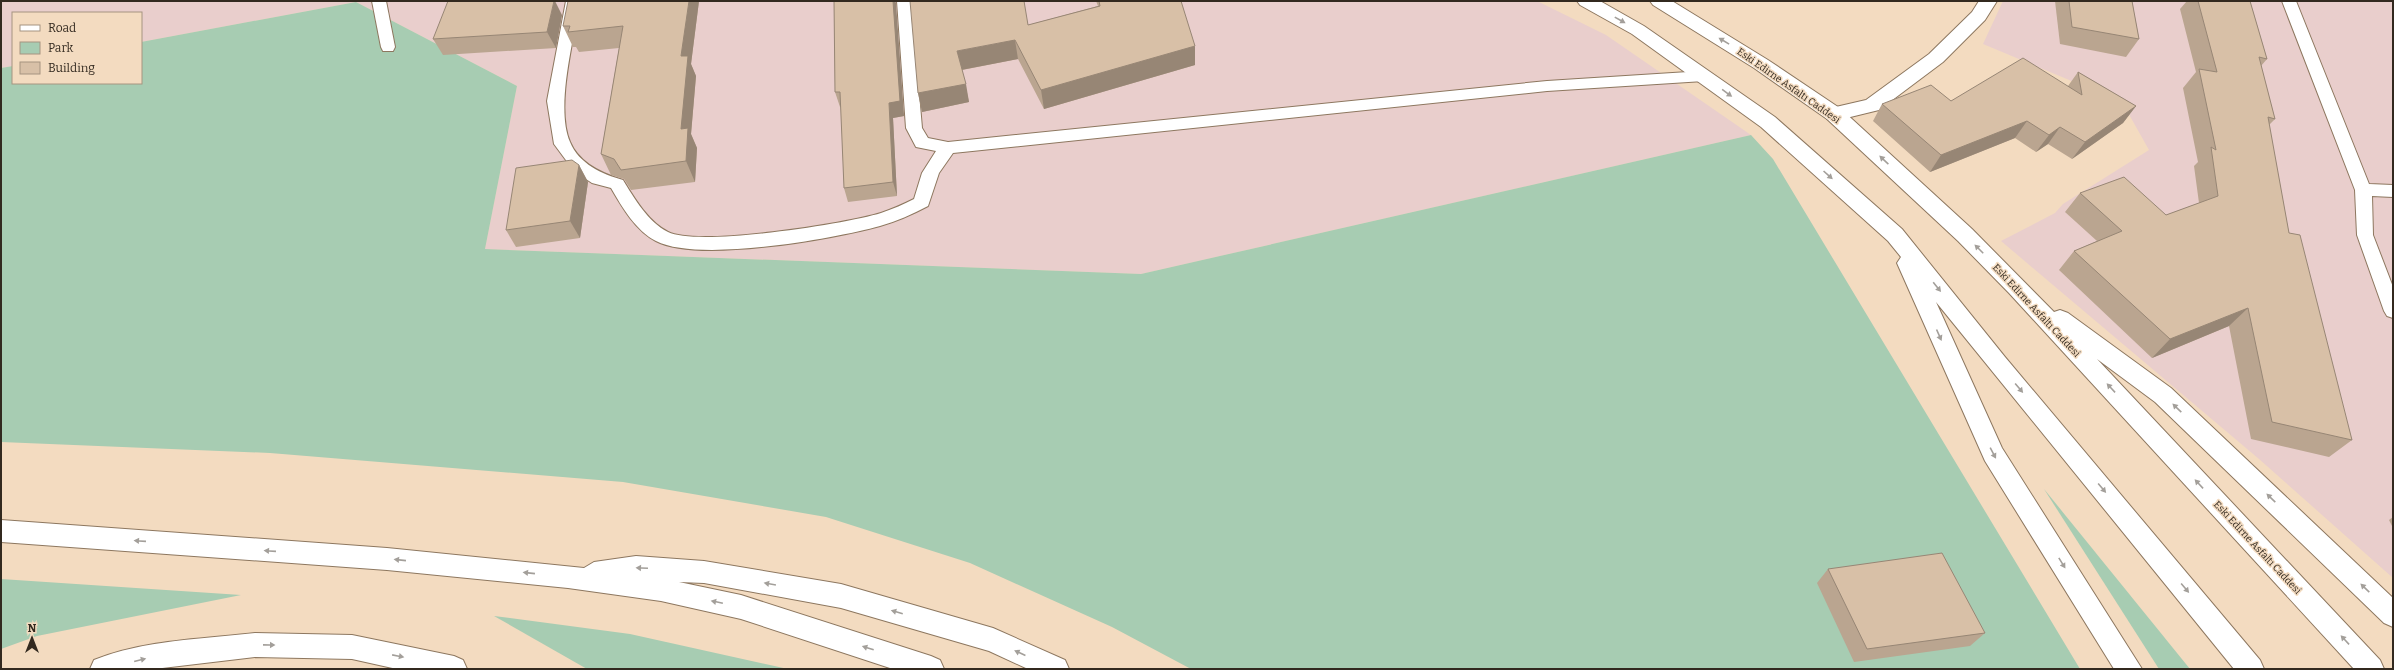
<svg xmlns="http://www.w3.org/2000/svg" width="2394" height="670" font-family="Bitter,serif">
  <rect width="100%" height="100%" fill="#f3dbc0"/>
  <g fill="#e9cecc">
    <path d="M1,1H1537L1606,35L1751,135L1141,274L485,249L517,86L356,2L141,42V13H13V66L1,68Z"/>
    <path d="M2003,1H2393V578L2259,459L2001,241L2055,213L2063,204L2149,150L2122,102L1983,44Z"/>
  </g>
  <g fill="#a7ccb2">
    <path d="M356,2L517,86L485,249L1141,274L1751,135L1773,159L2080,669H1191L1112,627L970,563L826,517L623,482L270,453L1,442V68L13,66V83H141V42Z"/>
    <path d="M2044,489L2190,669H2159Z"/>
    <path d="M1,579L241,595L37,636L1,649Z"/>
    <path d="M494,616L630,634L788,669H587Z"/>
  </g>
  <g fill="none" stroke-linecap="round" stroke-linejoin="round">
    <g stroke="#8d775f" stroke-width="2">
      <g id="lane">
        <path d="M372,1H386L395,47L393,51H383L381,47Z"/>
        <path d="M566,1H580C574,39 555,107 570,142C579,164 602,174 623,180C634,198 648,222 668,232C698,247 846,224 881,213C893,209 904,204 914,199L922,173L936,151L916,147L906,128L897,1H911L922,128L928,138L948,142L1547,81L1704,71L1709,72L1712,76L1709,80L1704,81L1547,91L953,153L939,173L928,206C913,214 897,221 880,226C833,239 698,263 656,241C636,231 622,207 611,188L592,183L574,171L554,144L547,101Z"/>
        <path d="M2282,1H2296L2369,184L2393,185V197L2372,196L2373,235L2393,287V318L2387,316L2384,311L2357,235L2355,190Z"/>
      </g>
    </g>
    <g stroke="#8d775f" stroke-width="2">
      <path id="street" d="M1979,1H1997L1985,20L1943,62L1879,110L1834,121L1827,119L1824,114L1827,109L1866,100L1929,54L1972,12Z"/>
    </g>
    <g stroke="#8d775f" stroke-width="2">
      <g id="primary">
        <path d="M1577,1H1600L1644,26L1775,117L1902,229L2005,357L2260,660L2264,669H2234L1936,302L2002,448L2142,669H2114L1985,461L1897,263L1901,257L1888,241L1761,127L1632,34L1580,5Z"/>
        <path d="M1650,1H1672L1768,60L1841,109L1972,229L2054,312L2060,310L2068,313L2171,388L2393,598V627L2384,623L2155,402L2097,359L2380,660L2384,669H2354L2009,293L1958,241L1827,119L1754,68L1653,5Z"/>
      </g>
    </g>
    <g stroke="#8d775f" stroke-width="2">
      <g id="highway">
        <path d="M1,520L387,548L584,568L594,562L636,556L704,561L841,584L993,628L1065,660L1069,669H1028L989,651L841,608L704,583L679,582L741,595L931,656L940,660L944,669H893L741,619L661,601L568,588L387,570L1,542Z"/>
        <path d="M255,633L352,635L454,656L463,660L467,669H397L352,659L255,657L154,669H90L94,660C144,640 202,639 255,633Z"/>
      </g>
    </g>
    <use href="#lane" fill="#fff" fill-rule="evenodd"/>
    <use href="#street" fill="#fff" fill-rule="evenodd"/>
    <use href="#primary" fill="#fff" fill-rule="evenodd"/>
    <use href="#highway" fill="#fff" fill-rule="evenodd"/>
  </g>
  <g fill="#baa590">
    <path d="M699,1L691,64L696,76L691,134L697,148L695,182L631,190L624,179L611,175L601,154L619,48L579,52L576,47H573L563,26Z"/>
    <path d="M834,1H895L904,116L893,118L897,196L848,202L844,188L841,107H840L835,92Z"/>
    <path d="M1096,1H1181L1195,65L1044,109L1018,59L962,70L969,102L922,112L918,93L1028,25L1098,6Z"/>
    <path d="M2055,1H2132L2139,39L2126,57L2060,44Z"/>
    <path d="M2187,1H2250L2267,59L2261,66L2275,119L2269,125L2289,233L2352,440L2329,457L2251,439L2229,326L2152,358L2059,270L2074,251L2097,241L2065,212L2080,193L2166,215L2199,203L2194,166L2198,162L2183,88L2196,72L2180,9Z"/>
    <path d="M562,15L556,48L443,55L433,39Z"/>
    <path d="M2078,72L2136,106L2123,123L2072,159L2048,144L2036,152L2015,138L1930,172L1873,121L1882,104L1951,101L2068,86Z"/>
    <path d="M579,165L588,182L580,238L516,247L506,230Z"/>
    <path d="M2393,517V528L2389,520Z"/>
    <path d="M1828,569L1985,633L1970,646L1854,662L1817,583Z"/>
  </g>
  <g fill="#978675">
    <path d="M554,1H555L562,15L556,48L547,32Z"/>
    <path d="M689,1H699L691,64L696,76L691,134L697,148L695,182L686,161L681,129V56Z"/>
    <path d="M893,1H895L896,3L904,116L893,118L897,196L893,182L889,103Z"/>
    <path d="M1015,40L1018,59L961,70L957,51Z"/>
    <path d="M1195,46V65L1044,109L1041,90Z"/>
    <path d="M966,84L969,102L922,112L918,93Z"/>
    <path d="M2136,106L2123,123L2072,159L2085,142Z"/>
    <path d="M2027,121L2015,138L1930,172L1941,155Z"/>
    <path d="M2060,127L2048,144L2036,152L2049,135Z"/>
    <path d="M579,165L588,182L580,238L570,221Z"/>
    <path d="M2248,308L2229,326L2152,358L2170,339Z"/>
  </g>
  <g fill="#d8c0a7" stroke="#978675">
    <path d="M448,1H554L547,32L433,39Z"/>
    <path d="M568,1H689L681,56H688L681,129L688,128L686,161L621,170L614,159L601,154L623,26L568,32L570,26H563Z"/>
    <path d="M834,1H893L900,101L889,103L893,182L844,188L840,92H835Z"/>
    <path d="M910,1H1024L1028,25L1100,6L1099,1H1181L1195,46L1041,90L1015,40L957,51L966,84L918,93Z"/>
    <path d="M2069,1H2132L2139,39L2072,27Z"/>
    <path d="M2198,1H2250L2267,59L2259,57L2275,119L2268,117L2289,233L2300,235L2352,440L2272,422L2248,308L2170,339L2074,251L2122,231L2080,193L2124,177L2166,215L2218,196L2211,147L2216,150L2199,69L2217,72Z"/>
    <path d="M2023,58L2082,95L2078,72L2136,106L2085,142L2060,127L2049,135L2027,121L1941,155L1882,104L1931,85L1951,101Z"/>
    <path d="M572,160L579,165L570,221L506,230L516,168Z"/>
    <path d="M1942,553L1985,633L1867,649L1828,569Z"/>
  </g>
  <defs><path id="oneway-solid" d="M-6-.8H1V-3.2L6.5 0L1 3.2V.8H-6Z"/></defs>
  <g fill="#a39f9a">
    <use href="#oneway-solid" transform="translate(1620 20) rotate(29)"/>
    <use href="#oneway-solid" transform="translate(1724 41) rotate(-149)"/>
    <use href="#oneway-solid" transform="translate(1727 93) rotate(36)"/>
    <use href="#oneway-solid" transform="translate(1884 160) rotate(-137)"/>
    <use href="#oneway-solid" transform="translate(1828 175) rotate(42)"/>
    <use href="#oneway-solid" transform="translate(1979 249) rotate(-135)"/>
    <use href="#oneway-solid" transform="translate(1937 287) rotate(51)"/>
    <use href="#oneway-solid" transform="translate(1939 335) rotate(66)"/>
    <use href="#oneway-solid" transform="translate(2019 388) rotate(50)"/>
    <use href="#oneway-solid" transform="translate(2111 388) rotate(-133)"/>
    <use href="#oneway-solid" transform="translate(2177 408) rotate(-136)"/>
    <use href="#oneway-solid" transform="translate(1993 453) rotate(62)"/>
    <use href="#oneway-solid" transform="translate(2199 484) rotate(-133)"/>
    <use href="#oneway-solid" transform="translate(2102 488) rotate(50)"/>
    <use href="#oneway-solid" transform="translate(2271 498) rotate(-136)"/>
    <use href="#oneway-solid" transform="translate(140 541) rotate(-176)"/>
    <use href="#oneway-solid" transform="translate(270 551) rotate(-176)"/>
    <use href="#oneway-solid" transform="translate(400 560) rotate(-174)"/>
    <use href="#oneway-solid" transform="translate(2062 563) rotate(58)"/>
    <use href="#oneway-solid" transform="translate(642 568) rotate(-177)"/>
    <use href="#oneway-solid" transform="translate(529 573) rotate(-174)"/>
    <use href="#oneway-solid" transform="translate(770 584) rotate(-170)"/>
    <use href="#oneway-solid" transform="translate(2185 588) rotate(50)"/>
    <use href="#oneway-solid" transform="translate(2365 588) rotate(-136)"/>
    <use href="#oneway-solid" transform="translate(717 602) rotate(-168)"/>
    <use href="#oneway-solid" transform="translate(897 612) rotate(-164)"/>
    <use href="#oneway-solid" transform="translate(2345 640) rotate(-133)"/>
    <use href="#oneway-solid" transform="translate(269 645) rotate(1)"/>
    <use href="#oneway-solid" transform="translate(868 648) rotate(-162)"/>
    <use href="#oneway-solid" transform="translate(1020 653) rotate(-155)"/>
    <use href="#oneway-solid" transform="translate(398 656) rotate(11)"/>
    <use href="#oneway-solid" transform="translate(140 660) rotate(-14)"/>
  </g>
  <g text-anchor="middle" stroke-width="3" stroke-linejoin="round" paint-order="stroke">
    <g font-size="10" fill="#32291f" stroke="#f3dbc0">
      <text transform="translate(1789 85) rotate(35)" y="4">Eski Edirne Asfaltı Caddesi</text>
      <text transform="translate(2037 310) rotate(47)" y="4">Eski Edirne Asfaltı Caddesi</text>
      <text transform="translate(2258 547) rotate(47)" y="4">Eski Edirne Asfaltı Caddesi</text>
    </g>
  </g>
  <rect width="2394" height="670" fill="none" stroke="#32291f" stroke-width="4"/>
  <rect x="12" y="12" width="130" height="72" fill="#f3dbc0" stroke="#a69480"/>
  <rect x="20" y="25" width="20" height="6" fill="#ffffff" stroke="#a69480"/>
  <text x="48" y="32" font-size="12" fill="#32291f">Road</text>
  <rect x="20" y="42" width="20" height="12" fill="#a7ccb2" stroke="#a69480"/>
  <text x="48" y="52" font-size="12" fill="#32291f">Park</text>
  <rect x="20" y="62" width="20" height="12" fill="#d8c0a7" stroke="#a69480"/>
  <text x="48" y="72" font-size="12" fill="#32291f">Building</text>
  <g transform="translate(32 638)" stroke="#f3dbc0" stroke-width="3" paint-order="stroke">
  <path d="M0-3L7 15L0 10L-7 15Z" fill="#32291f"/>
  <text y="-6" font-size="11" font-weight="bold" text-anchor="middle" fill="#32291f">N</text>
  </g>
</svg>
